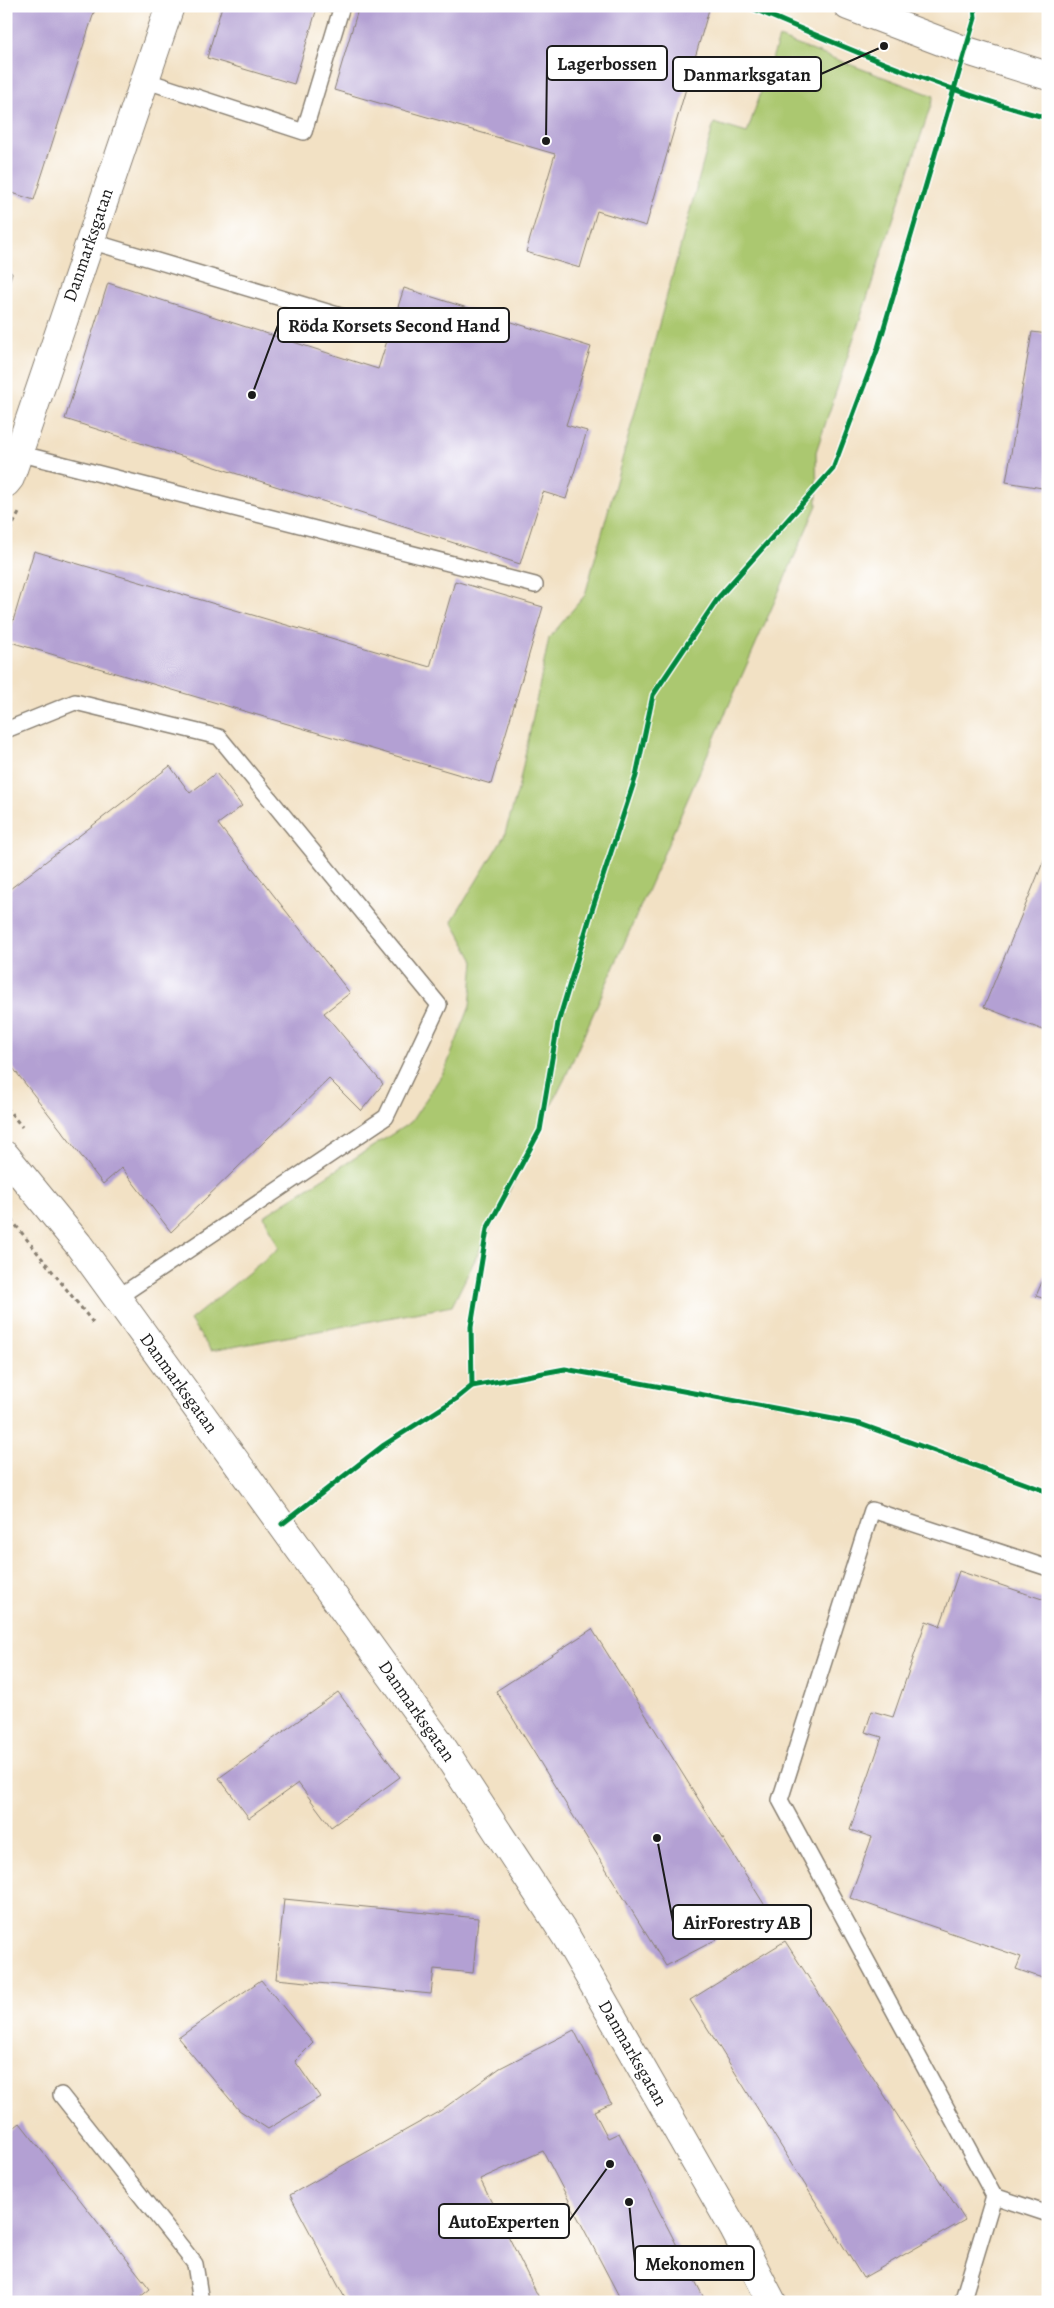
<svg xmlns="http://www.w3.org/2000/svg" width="1054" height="2308" font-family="Alegreya,serif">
  <rect width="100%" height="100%" fill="#fff"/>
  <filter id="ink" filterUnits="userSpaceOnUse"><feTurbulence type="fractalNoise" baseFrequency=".02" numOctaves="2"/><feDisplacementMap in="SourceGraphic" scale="10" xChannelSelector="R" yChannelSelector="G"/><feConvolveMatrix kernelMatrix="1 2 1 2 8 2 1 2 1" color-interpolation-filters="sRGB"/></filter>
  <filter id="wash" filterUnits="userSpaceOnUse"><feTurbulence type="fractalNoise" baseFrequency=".0096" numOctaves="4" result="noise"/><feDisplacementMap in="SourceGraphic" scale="20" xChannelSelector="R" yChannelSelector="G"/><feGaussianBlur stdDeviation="1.12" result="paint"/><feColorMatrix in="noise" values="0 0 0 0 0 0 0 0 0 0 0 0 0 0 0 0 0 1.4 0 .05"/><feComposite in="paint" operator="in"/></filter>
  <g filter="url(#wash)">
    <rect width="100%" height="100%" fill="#f2e1c4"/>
    <path fill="#abc86f" stroke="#647246" d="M779,38L934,96L816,452L817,505L565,1078L452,1306L211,1351L190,1320L279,1248L264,1216L411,1122L445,1070L470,1006L474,961L452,921L504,836L518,790L549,638L585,595L714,123L747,133Z"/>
    <g id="blocks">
      <g fill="#b3a0d3">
        <path d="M6,6H96L34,200L6,191Z"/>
        <path d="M222,6H336L334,13L317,8L294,84L207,58Z"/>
        <path d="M359,6H710L646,226L597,211L580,268L526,252L555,154L334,90Z"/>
        <path d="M6,271L12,273L7,290H6Z"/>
        <path d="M108,283L378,369L404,288L591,347L566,425L587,431L566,499L543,492L520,564L65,419Z"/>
        <path d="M1032,332L1048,334V489L1006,482Z"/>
        <path d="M34,551L430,667L455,581L543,607L491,784L7,641Z"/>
        <path d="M170,766L190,793L216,773L242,806L218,824L350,993L324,1013L383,1084L361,1111L329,1079L171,1232L122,1168L103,1184L6,1059V892Z"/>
        <path d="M1048,850V1032L984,1007Z"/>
        <path d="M1048,1268V1300L1036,1296Z"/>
        <path d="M959,1571L1048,1601V1980L1016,1969L1021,1957L850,1898L872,1837L850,1830L882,1737L865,1732L872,1711L893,1717L926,1621L940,1626Z"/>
        <path d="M592,1629L769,1912L666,1966L496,1691Z"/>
        <path d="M338,1692L400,1777L331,1827L298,1783L249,1818L219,1778Z"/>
        <path d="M284,1899L478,1918L473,1973L434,1969L431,1994L276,1979Z"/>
        <path d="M785,1941L965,2220L863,2278L690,2000Z"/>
        <path d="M261,1980L313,2043L295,2061L320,2097L268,2129L239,2110L178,2038Z"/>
        <path d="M574,2030L611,2103L594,2111L608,2138L619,2133L706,2302H622L543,2151L480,2179L541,2302H347L290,2195L440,2111L500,2068Z"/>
        <path d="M20,2123L150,2289L134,2302H6V2134Z"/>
      </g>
    </g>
  </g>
  <g filter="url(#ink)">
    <use href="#blocks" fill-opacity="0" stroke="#877e70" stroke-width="1"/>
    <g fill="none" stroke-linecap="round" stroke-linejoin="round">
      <g stroke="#877e70" stroke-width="18">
        <g id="service">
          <path d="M144,80L304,132L342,6"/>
          <path d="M90,241L361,322"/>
          <path d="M18,453L535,585"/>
          <path d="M6,730L75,702L219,737L439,1005L386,1117L117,1298"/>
          <path d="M61,2095L195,2264L201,2302"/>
          <path d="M994,2196L1048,2214"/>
          <path d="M962,2302L994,2196L780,1800L872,1510L1048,1568"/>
        </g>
      </g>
      <g stroke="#877e70" stroke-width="30">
        <g id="minor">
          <path d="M848,6L964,50L1048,76"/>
          <path d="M6,483L10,478L170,6"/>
          <path d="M6,1156L78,1244L437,1739L567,1938L734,2229L772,2302"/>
        </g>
      </g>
      <g stroke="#877e70" stroke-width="3" stroke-dasharray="4 4" stroke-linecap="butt">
        <path d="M6,538L19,513"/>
        <path d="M6,1107L22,1127"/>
        <path d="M6,1213L94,1324"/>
      </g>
      <use href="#service" stroke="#fff" stroke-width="15"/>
      <use href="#minor" stroke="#fff" stroke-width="28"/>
      <g stroke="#fff" stroke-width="8">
        <g id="cycleway">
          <path d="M747,6C845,47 944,92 1048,118"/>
          <path d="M472,1386L565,1369L860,1424L1048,1492"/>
          <path d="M282,1524L384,1445L456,1399L472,1386L471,1327L487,1229L540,1130L558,1023L593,907L636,776L653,695L719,597L833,469L878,348L975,18L974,6"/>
        </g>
      </g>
      <use href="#cycleway" stroke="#00873e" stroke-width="5"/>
    </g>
  </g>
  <g text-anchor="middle" stroke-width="4" stroke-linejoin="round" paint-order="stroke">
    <g font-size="18" fill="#1c1c1c" stroke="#fff">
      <text transform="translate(88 245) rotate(-71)" y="6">Danmarksgatan</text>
      <text transform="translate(179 1383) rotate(54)" y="6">Danmarksgatan</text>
      <text transform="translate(417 1711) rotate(55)" y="6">Danmarksgatan</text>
      <text transform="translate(633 2053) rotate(60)" y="6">Danmarksgatan</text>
    </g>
  </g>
  <path fill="none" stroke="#1c1c1c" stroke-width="2" d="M546 141L547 63M884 46L821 74M252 395L278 325M657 1838L673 1922M610 2164L569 2221M629 2202L635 2263"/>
  <g fill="#1c1c1c" stroke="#fff" stroke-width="2">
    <circle cx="546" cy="141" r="5"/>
    <circle cx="884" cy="46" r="5"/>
    <circle cx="252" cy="395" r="5"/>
    <circle cx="657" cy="1838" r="5"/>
    <circle cx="610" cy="2164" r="5"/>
    <circle cx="629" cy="2202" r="5"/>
  </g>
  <g fill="#fff" stroke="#1c1c1c" stroke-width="2">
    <rect x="547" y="46" width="120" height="34" rx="5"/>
    <rect x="673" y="57" width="148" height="34" rx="5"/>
    <rect x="278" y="308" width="231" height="34" rx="5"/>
    <rect x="673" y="1905" width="138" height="34" rx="5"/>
    <rect x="439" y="2204" width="130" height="34" rx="5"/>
    <rect x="635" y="2246" width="119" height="34" rx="5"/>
  </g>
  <g font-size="19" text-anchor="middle" font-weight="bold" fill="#1c1c1c">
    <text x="607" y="70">Lagerbossen</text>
    <text x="747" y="81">Danmarksgatan</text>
    <text x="394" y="332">Röda Korsets Second Hand</text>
    <text x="742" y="1929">AirForestry AB</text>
    <text x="504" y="2228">AutoExperten</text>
    <text x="695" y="2270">Mekonomen</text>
  </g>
  <rect width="1054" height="2308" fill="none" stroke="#fff" stroke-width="25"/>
</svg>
